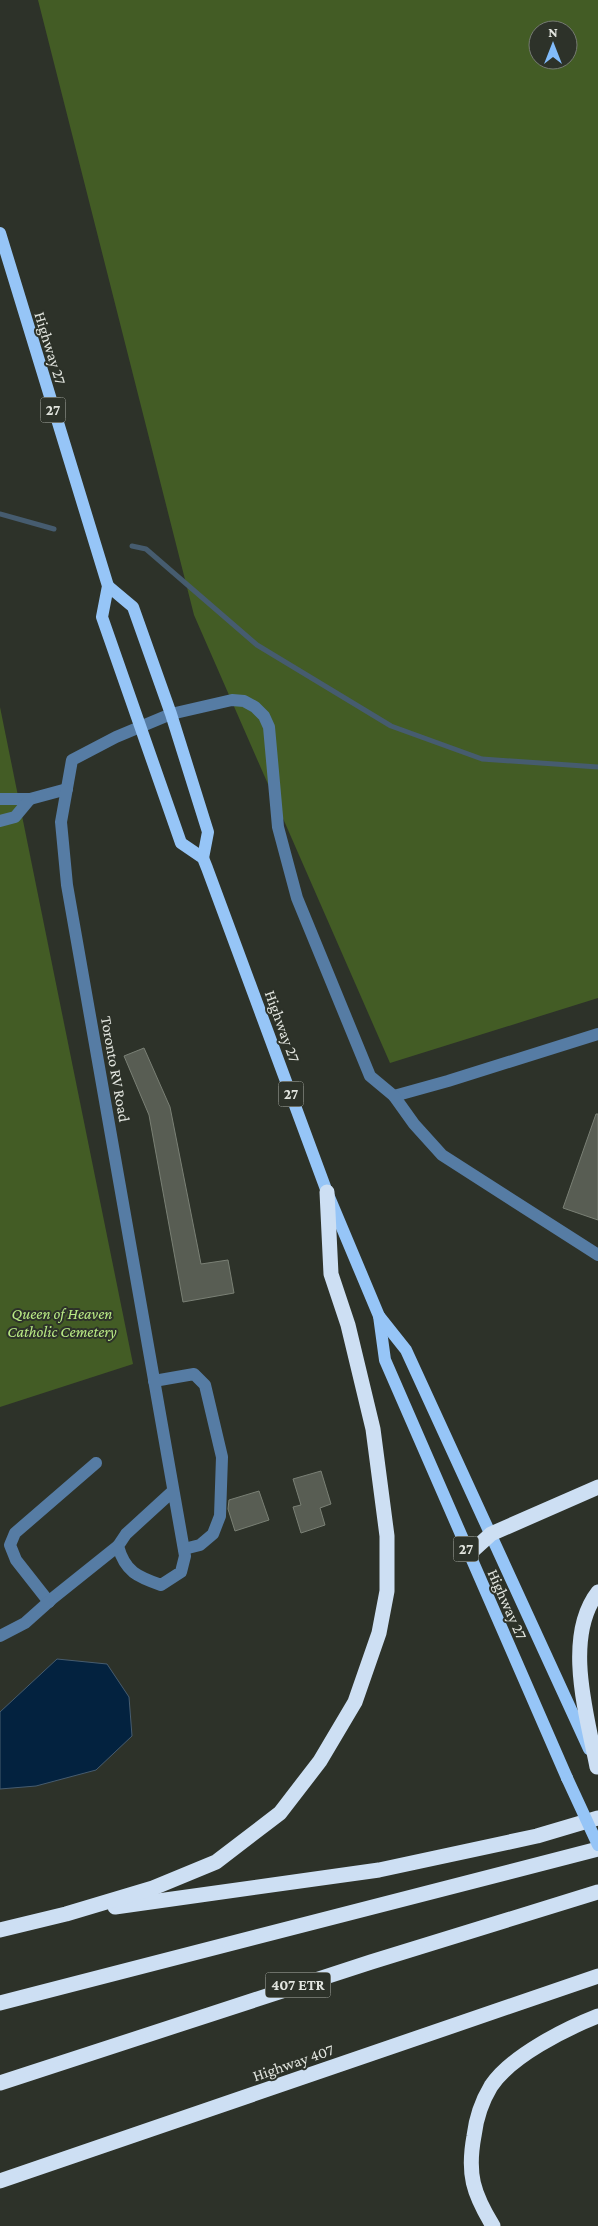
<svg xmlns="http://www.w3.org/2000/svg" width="598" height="2226" font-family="'Crimson Pro',serif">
  <rect width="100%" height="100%" fill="#2d3229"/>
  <g fill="#435c25" fill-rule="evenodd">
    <path d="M38,0H598V998L390,1063L194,615ZM538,30H568V60H538Z"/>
    <path d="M0,707L133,1364L0,1407Z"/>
  </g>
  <path fill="#03223f" stroke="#465c6f" d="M57,1659L107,1664L129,1697L132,1736L96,1770L36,1786L0,1789V1712Z"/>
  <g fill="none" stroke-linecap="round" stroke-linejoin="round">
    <g stroke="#465c6f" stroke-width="5">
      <path d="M0,514L54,529"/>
      <path d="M132,546L146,549L257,645L391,726L482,759L598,767"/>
    </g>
  </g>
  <g fill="#585d53" stroke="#7a8075">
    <path d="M144,1048L170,1107L201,1264L228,1260L234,1293L183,1302L149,1115L124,1056Z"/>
    <path d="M596,1114H598V1220L563,1208Z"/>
    <path d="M321,1471L331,1504L320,1508L325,1525L301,1533L293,1507L301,1505L293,1479Z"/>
    <path d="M259,1491L269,1520L235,1531L228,1509L229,1500Z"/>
  </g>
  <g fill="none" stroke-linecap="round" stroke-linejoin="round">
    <g stroke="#567ca4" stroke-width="12">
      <path d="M0,799H30L67,789"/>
      <path d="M0,821L15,817L30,799"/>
      <path d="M394,1096L448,1081L598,1034"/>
      <path d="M154,1381L194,1374L205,1385L222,1457L220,1516L213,1534L200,1545L184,1549"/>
      <path d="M173,1491L126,1534L118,1546C125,1572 138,1577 161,1585L181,1572L185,1556L67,885L61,822L72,760L116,737L171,714L232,700L244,701L255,707L264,716L269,727L278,827L297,898L370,1076L394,1096L414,1124L442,1155L598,1255"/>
      <path d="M49,1602L16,1560L10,1545L15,1533L96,1463"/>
      <path d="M0,1636L25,1623L53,1598L118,1546"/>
    </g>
    <g stroke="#96c5f7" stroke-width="12">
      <path d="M0,233L108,586L102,617L181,843L203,858L207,868L327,1192L379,1316L385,1360L567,1778"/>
      <path d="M108,586L133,607L171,714L208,832L203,858"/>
      <path d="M379,1316L406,1350L589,1749"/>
    </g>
    <g stroke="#cddff3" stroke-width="15">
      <path d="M469,1554L491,1534L598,1487"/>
      <path d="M597,1767C587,1716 563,1637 598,1592"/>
      <path d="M115,1907L379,1870L537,1836L598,1818"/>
      <path d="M0,1930L66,1914L153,1888L216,1862L280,1813L320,1761L355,1702L379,1633L387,1591V1536L373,1429L348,1325L331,1274L327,1192"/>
      <path d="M0,2003L598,1849"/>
      <path d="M0,2083L371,1962L598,1892"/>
      <path d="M0,2181L598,1976"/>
      <path d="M493,2226C473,2193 467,2174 474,2136C476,2119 482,2101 491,2086C511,2056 565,2029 598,2016"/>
    </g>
    <path stroke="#96c5f7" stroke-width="12" d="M567,1778L598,1845"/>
  </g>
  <g text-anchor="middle" stroke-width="4" stroke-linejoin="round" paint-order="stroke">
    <g fill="#2d3229" stroke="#acafa8" stroke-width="1">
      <rect x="40.5" y="397.5" width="25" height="25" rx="4"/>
      <rect x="278.5" y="1081.5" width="25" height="25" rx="4"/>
      <rect x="453.5" y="1536.5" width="25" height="25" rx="4"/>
      <rect x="265.5" y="1972.5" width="65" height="25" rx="4"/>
    </g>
    <g font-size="15" font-weight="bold" fill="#e2e5df">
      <text x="53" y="415">27</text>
      <text x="291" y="1099">27</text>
      <text x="466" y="1554">27</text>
      <text x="298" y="1990">407 ETR</text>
    </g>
    <g font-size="16" fill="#e2e5df" stroke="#2d3229">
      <text transform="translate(51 348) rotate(73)" y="6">Highway 27</text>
      <text transform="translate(283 1026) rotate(70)" y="6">Highway 27</text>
      <text transform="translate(116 1069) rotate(80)" y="6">Toronto RV Road</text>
      <text transform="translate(508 1604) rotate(66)" y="6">Highway 27</text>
      <text transform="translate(293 2062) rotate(-19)" y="6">Highway 407</text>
    </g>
    <g font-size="16" font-style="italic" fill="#b9ea85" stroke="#2d3229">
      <text x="62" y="1319">Queen of Heaven<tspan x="62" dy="18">Catholic Cemetery</tspan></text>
    </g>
  </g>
  <g transform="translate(553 45)"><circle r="24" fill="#2d3229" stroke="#757a72"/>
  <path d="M0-4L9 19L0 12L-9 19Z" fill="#81bcfa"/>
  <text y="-8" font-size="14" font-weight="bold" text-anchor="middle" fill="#e2e5df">N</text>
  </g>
</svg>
